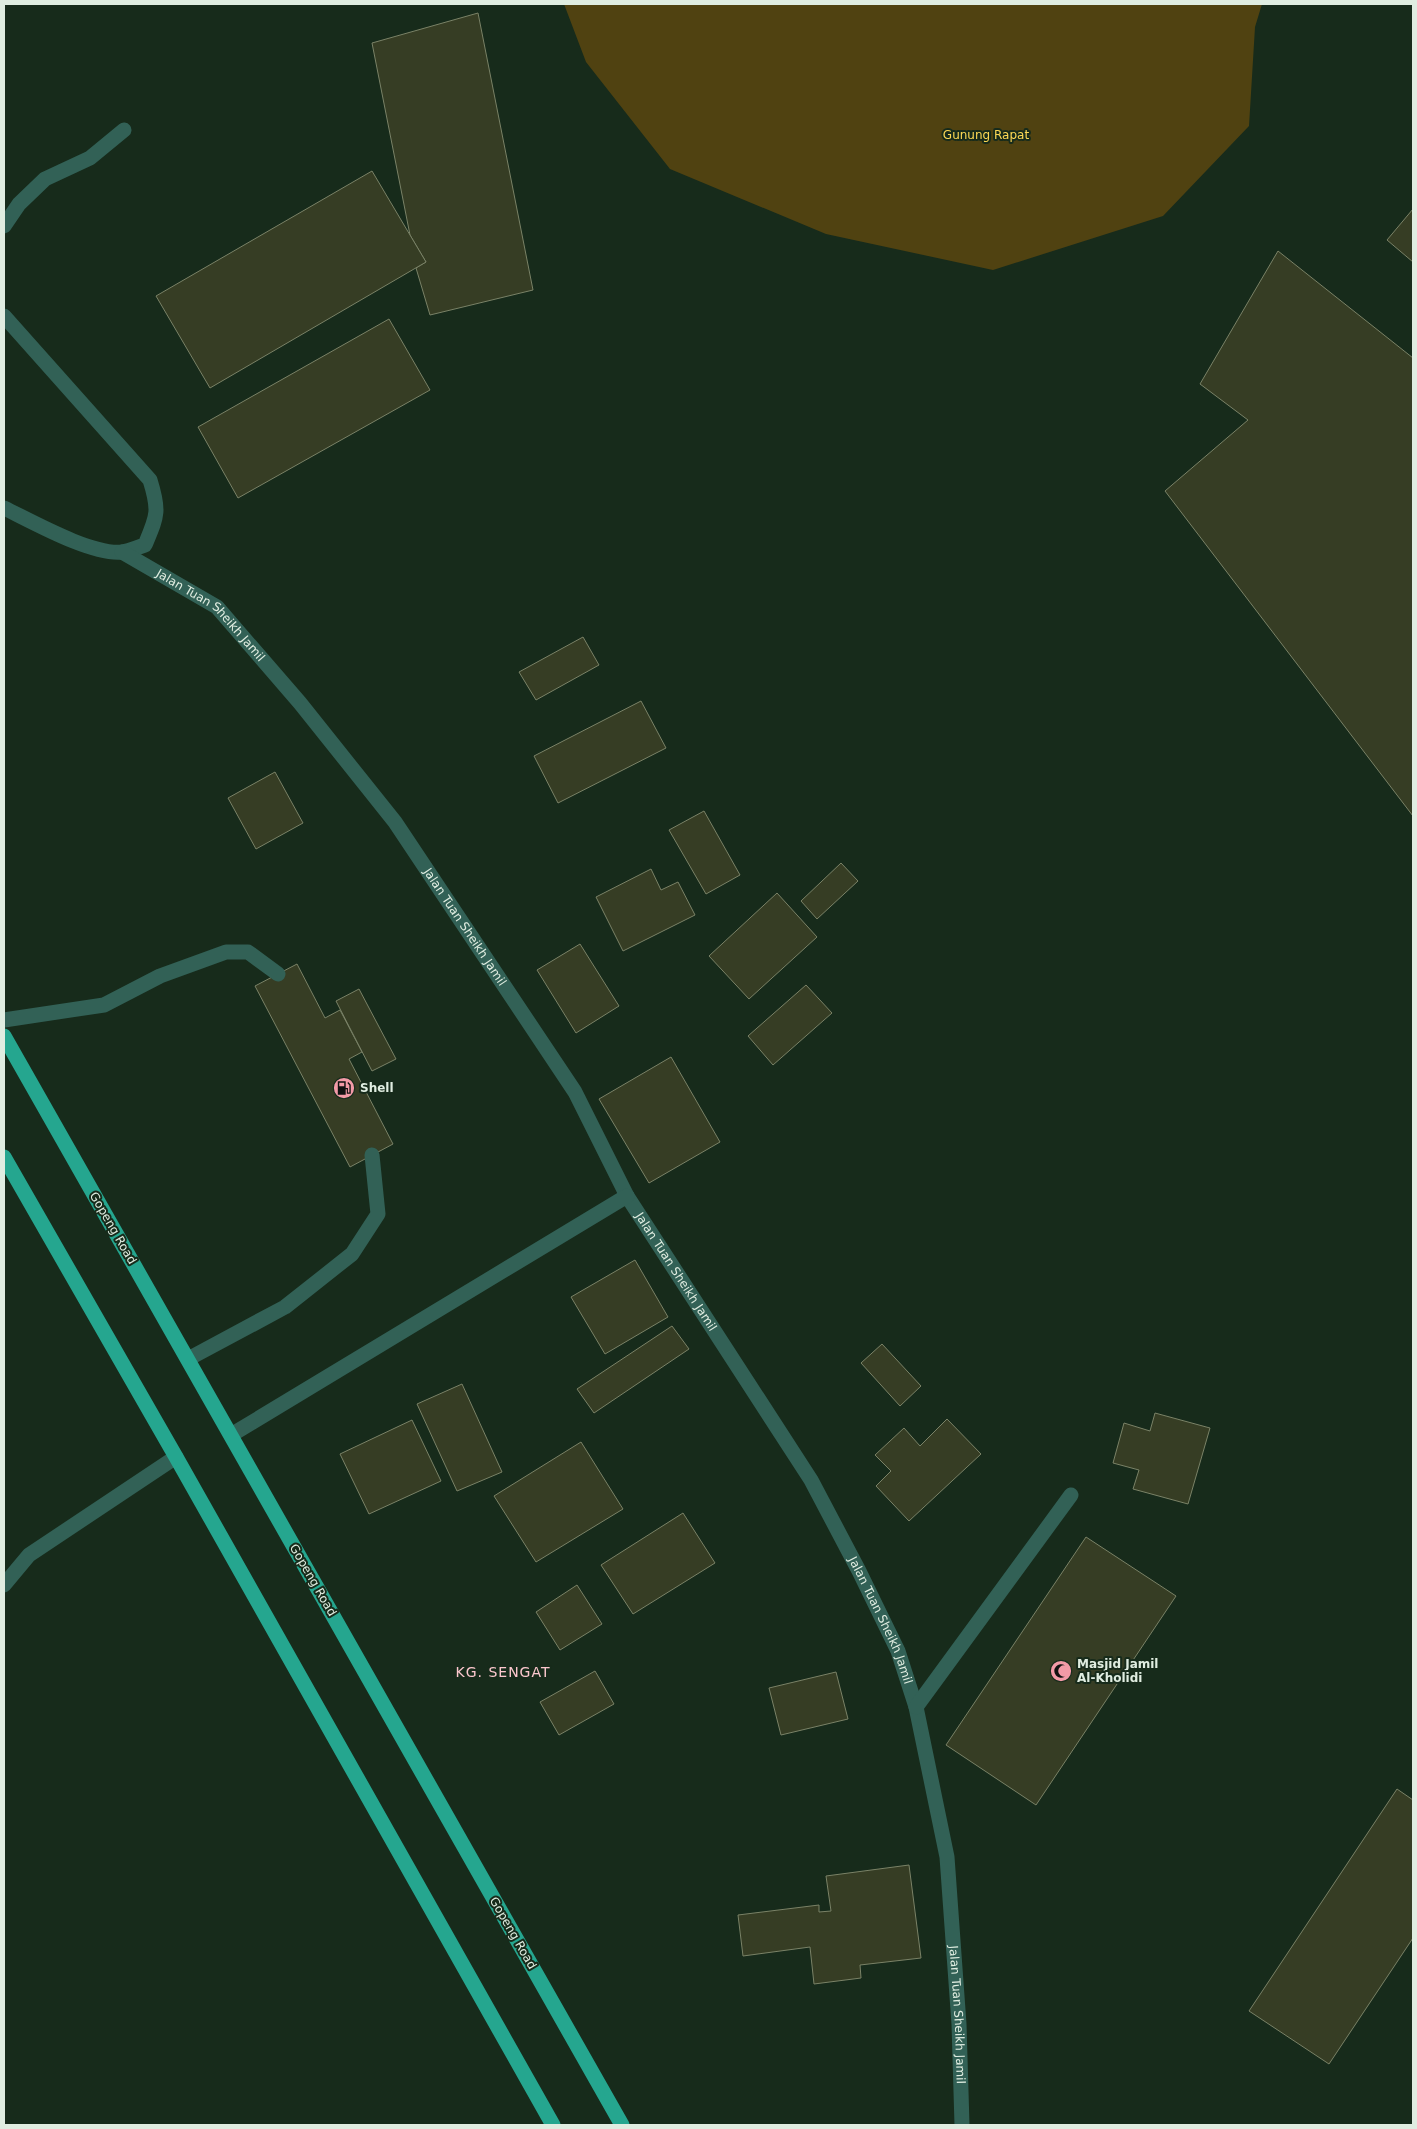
<svg xmlns="http://www.w3.org/2000/svg" width="1417" height="2129" font-family="'DejaVu Sans',sans-serif">
  <rect width="100%" height="100%" fill="#172b1b"/>
  <path fill="#504211" d="M564,4H1262L1255,27L1249,126L1163,216L993,270L826,234L670,169L586,62Z"/>
  <g fill="#363d24" stroke="#7a8267">
    <path d="M478,13L533,290L430,315L416,268L426,262L410,235L372,43Z"/>
    <path d="M372,171L426,262L210,388L156,296Z"/>
    <path d="M1413,209V262L1387,240Z"/>
    <path d="M1278,251L1413,358V816L1165,491L1248,420L1200,384Z"/>
    <path d="M389,319L430,390L238,498L198,427Z"/>
    <path d="M583,637L599,665L536,700L519,672Z"/>
    <path d="M641,701L666,748L558,803L534,756Z"/>
    <path d="M275,772L303,823L256,849L228,798Z"/>
    <path d="M704,811L740,875L706,894L669,830Z"/>
    <path d="M841,863L858,881L817,919L801,901Z"/>
    <path d="M651,869L661,890L678,882L695,915L623,951L596,897Z"/>
    <path d="M777,893L817,937L749,999L709,956Z"/>
    <path d="M580,944L619,1006L576,1033L537,970Z"/>
    <path d="M297,964L325,1018L340,1010L362,1052L349,1059L393,1144L350,1167L255,986Z"/>
    <path d="M806,985L832,1013L773,1065L748,1036Z"/>
    <path d="M359,989L396,1059L372,1071L336,1001Z"/>
    <path d="M671,1057L720,1142L649,1183L599,1099Z"/>
    <path d="M635,1260L668,1317L605,1354L571,1297Z"/>
    <path d="M672,1326L689,1349L594,1413L577,1389Z"/>
    <path d="M882,1344L921,1386L900,1406L861,1363Z"/>
    <path d="M462,1384L502,1472L457,1491L417,1404Z"/>
    <path d="M1155,1413L1210,1428L1188,1504L1133,1489L1139,1470L1113,1463L1124,1423L1150,1431Z"/>
    <path d="M947,1419L981,1454L909,1521L876,1486L891,1471L875,1455L904,1428L920,1446Z"/>
    <path d="M412,1420L441,1481L369,1514L340,1454Z"/>
    <path d="M581,1442L623,1509L536,1562L494,1496Z"/>
    <path d="M683,1513L715,1563L633,1614L601,1565Z"/>
    <path d="M1086,1537L1176,1596L1036,1805L946,1745Z"/>
    <path d="M577,1585L602,1624L560,1650L536,1612Z"/>
    <path d="M595,1671L614,1704L559,1735L540,1702Z"/>
    <path d="M836,1672L848,1719L781,1735L769,1688Z"/>
    <path d="M1397,1789L1413,1800V1938L1329,2064L1249,2011Z"/>
    <path d="M909,1865L921,1958L860,1965L861,1978L814,1984L810,1947L743,1956L738,1915L819,1905V1912L831,1911L826,1876Z"/>
  </g>
  <g fill="none" stroke-linecap="round" stroke-linejoin="round">
    <g stroke="#326156" stroke-width="15">
      <path d="M4,226L19,204L45,179L90,158L124,130"/>
      <path d="M4,316L150,480C160,512 157,516 145,545C138,547 130,551 122,552C91,555 33,522 4,508"/>
      <path d="M4,1020L104,1005L160,976L226,952H248L278,974"/>
      <path d="M188,1359L285,1307L352,1254L378,1214L372,1155"/>
    </g>
    <g stroke="#326156" stroke-width="15">
      <path id="s1" d="M122,552L217,607L300,703L395,822L575,1092L627,1196L811,1480L859,1571L898,1651L916,1707L947,1857L959,2024L962,2125"/>
      <path d="M231,1435L627,1196"/>
      <path d="M4,1585L29,1555L176,1457"/>
      <path d="M916,1707L1071,1495"/>
    </g>
    <g stroke="#25a68f" stroke-width="15">
      <path d="M4,1036L622,2125"/>
      <path d="M4,1157L176,1457L553,2125"/>
    </g>
  </g>
  <defs>
    <g id="fuel-disc" transform="scale(1.125)"><circle r="9.5" fill="#f39aa7" stroke="#172b1b"/><path d="M-5.5-6h7V0h2V4h1.3V-2.5L3-4.5l.8-.8L6-3V5H2.5V1h-1V6h-7ZM-4.2-4.7v3.2H.2V-4.7Z" fill="#111"/></g>
    <g id="mosque-disc" transform="scale(1.125)"><circle r="9.5" fill="#f39aa7" stroke="#172b1b"/><path d="M3.5-4.9A6 6 0 1 0 3.5 4.9A5 5 0 1 1 3.5-4.9Z" fill="#111"/></g>
  </defs>
  <g fill-rule="evenodd">
    <use href="#fuel-disc" x="344" y="1088"/>
    <use href="#mosque-disc" x="1061" y="1671"/>
  </g>
  <g text-anchor="middle" stroke-width="4" stroke-linejoin="round" paint-order="stroke">
    <g font-size="12" fill="#fcd854" stroke="#172b1b">
      <text x="986" y="139">Gunung Rapat</text>
    </g>
    <g font-size="12" fill="#e0ede1" stroke="#172b1b">
      <text dy="4" stroke="none"><textPath href="#s1" startOffset="110">Jalan Tuan Sheikh Jamil</textPath></text>
      <text dy="4" stroke="none"><textPath href="#s1" startOffset="515">Jalan Tuan Sheikh Jamil</textPath></text>
      <text transform="translate(113 1228) rotate(60)" y="4">Gopeng Road</text>
      <text dy="4" stroke="none"><textPath href="#s1" startOffset="920">Jalan Tuan Sheikh Jamil</textPath></text>
      <text transform="translate(313 1580) rotate(60)" y="4">Gopeng Road</text>
      <text dy="4" stroke="none"><textPath href="#s1" startOffset="1325">Jalan Tuan Sheikh Jamil</textPath></text>
      <text transform="translate(513 1933) rotate(60)" y="4">Gopeng Road</text>
      <text dy="4" stroke="none"><textPath href="#s1" startOffset="1730">Jalan Tuan Sheikh Jamil</textPath></text>
    </g>
    <g font-size="12" font-weight="bold" fill="#e0ede1" stroke="#172b1b" text-anchor="start">
      <text x="360" y="1092">Shell</text>
      <text x="1077" y="1668">Masjid Jamil<tspan x="1077" dy="14">Al-Kholidi</tspan></text>
    </g>
    <g font-size="14" letter-spacing="1" fill="#fcc8ce" stroke="#172b1b">
      <text x="503" y="1677">KG. SENGAT</text>
    </g>
  </g>
  <rect width="1417" height="2129" fill="none" stroke="#e0ede1" stroke-width="10"/>
</svg>
